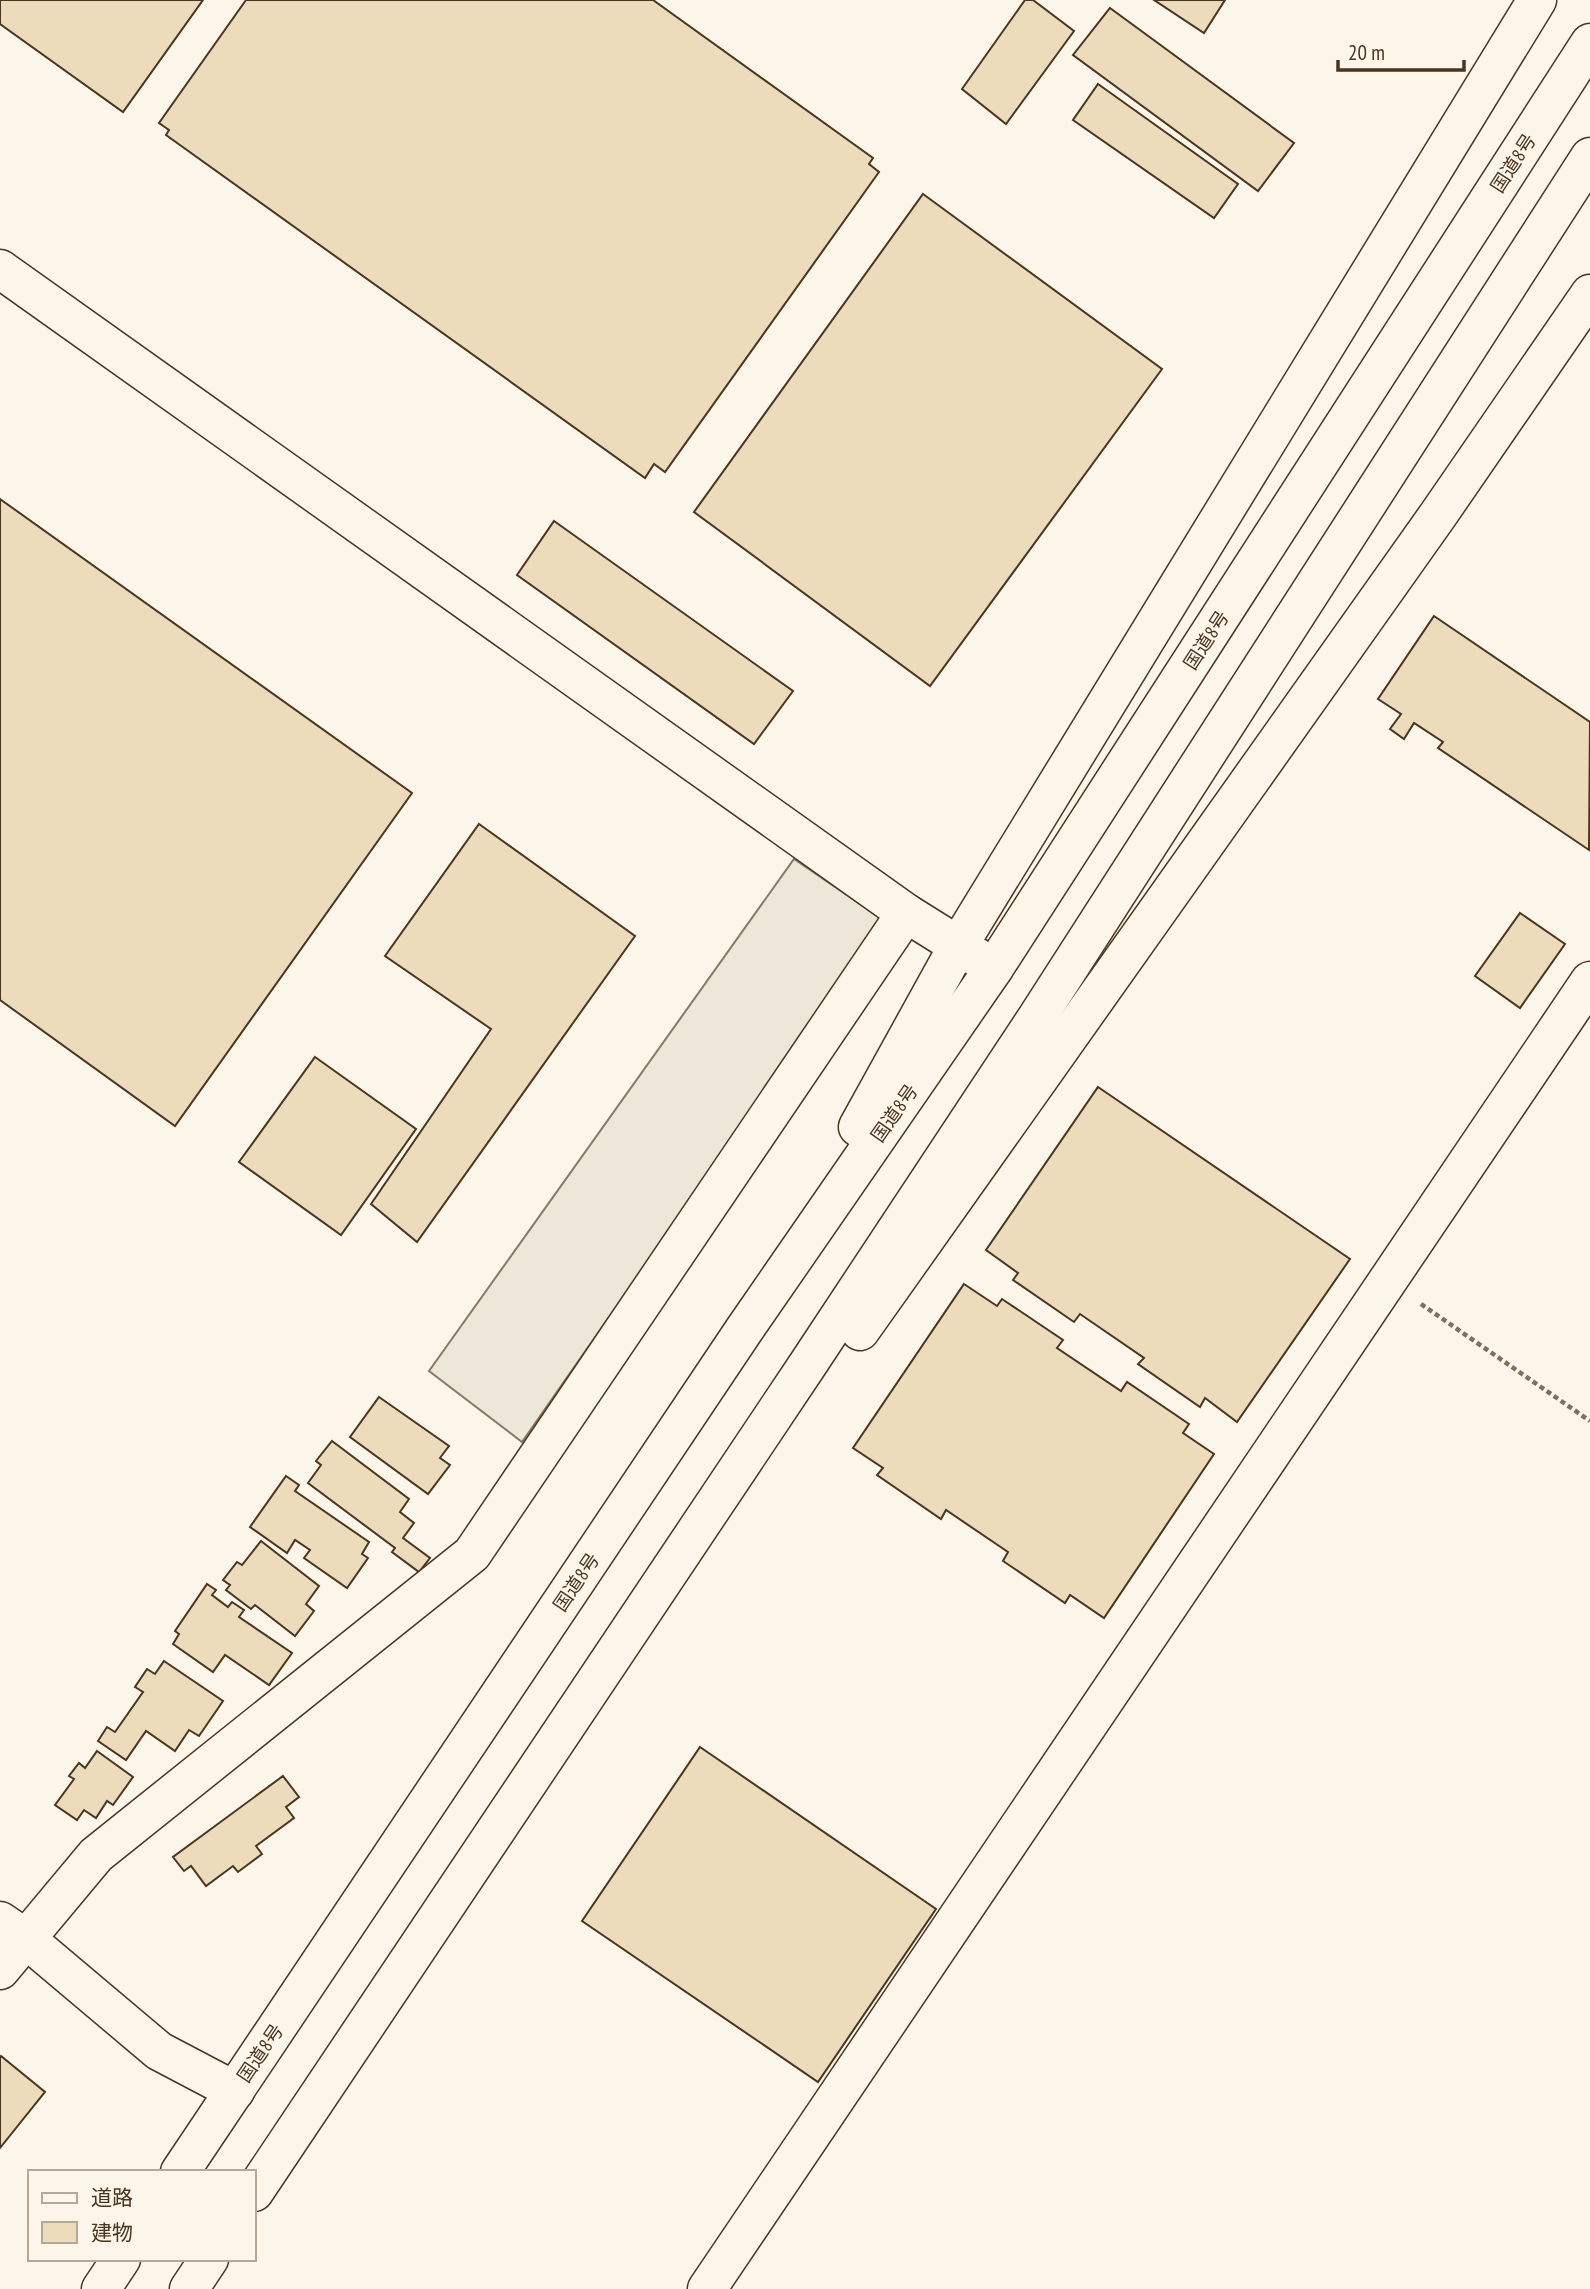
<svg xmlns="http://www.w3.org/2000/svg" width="1590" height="2289" font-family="'PT Sans Narrow','Noto Sans JP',sans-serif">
  <rect width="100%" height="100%" fill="#fbf6e9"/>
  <path fill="#ede7d9" stroke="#887966" stroke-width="2" d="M794,859L885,921L522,1442L429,1371Z"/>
  <g fill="#ecdcbc" stroke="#4a3520" stroke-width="2">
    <path d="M0,0H203L123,112L0,24Z"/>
    <path d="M246,0H653L873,158L869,164L879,172L665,472L654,464L645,478L166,135L169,130L159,123Z"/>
    <path d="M1025,0H1033L1074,31L1006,124L962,89Z"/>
    <path d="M1154,0H1225L1204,33Z"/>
    <path d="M1110,8L1294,143L1258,191L1073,55Z"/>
    <path d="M1098,84L1238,184L1214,218L1073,120Z"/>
    <path d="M923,194L1162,369L930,686L694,512Z"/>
    <path d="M0,499L412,793L175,1126L0,1000Z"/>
    <path d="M554,521L793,691L754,744L517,575Z"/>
    <path d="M1434,616L1590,722L1589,850L1438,748L1443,742L1414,723L1404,739L1390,729L1401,714L1378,699Z"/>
    <path d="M479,824L635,936L417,1242L371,1204L491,1029L385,956Z"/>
    <path d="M1520,913L1565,944L1520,1008L1475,976Z"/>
    <path d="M315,1057L416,1129L341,1235L239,1162Z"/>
    <path d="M1098,1087L1350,1259L1237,1422L1205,1398L1200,1407L1138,1364L1144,1358L1080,1314L1074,1322L1013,1280L1018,1273L986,1250Z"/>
    <path d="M964,1284L997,1306L1002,1299L1063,1340L1057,1348L1121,1391L1127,1382L1189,1424L1183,1433L1214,1454L1104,1618L1070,1595L1065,1603L1003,1561L1008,1552L946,1510L941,1519L877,1475L883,1468L853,1448Z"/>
    <path d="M379,1397L449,1446L440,1458L450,1465L428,1494L350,1437Z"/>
    <path d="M332,1441L409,1499L400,1512L414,1523L403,1538L430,1558L419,1572L392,1552L395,1548L308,1483L321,1465L316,1461Z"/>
    <path d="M286,1476L299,1485L295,1491L369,1542L362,1554L368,1558L347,1588L304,1558L310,1550L295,1540L287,1553L250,1527Z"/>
    <path d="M261,1541L319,1586L306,1604L314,1611L295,1636L255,1605L251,1609L226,1590L230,1585L223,1580L237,1562L242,1565Z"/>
    <path d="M207,1584L216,1590L212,1595L228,1607L232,1602L244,1610L239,1617L292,1653L269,1685L225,1655L213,1672L173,1644L179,1634L175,1631Z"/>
    <path d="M164,1661L223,1701L199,1736L189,1730L175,1751L146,1731L126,1760L98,1741L107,1727L115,1732L143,1692L135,1687L147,1669L155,1674Z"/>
    <path d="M700,1747L936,1909L818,2082L582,1921Z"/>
    <path d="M97,1751L133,1777L113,1805L107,1801L96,1818L84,1810L77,1820L55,1805L74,1779L69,1776L79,1763L85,1768Z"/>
    <path d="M283,1776L299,1797L286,1807L294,1818L256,1846L262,1854L238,1872L233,1866L206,1886L191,1866L184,1871L173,1857Z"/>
    <path d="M1,2056L45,2092L0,2148V2058Z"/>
  </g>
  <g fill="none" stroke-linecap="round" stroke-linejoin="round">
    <g stroke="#4a3520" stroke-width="41">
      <g id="minor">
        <path d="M0,269L906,913L994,968"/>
        <path d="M0,1921L25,1938L159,2051L235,2091"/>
        <path d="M0,1970L96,1855L472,1554L906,913"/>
        <path d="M707,2289L1590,981"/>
      </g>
    </g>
    <g stroke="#4a3520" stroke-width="41">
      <g id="highway">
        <path d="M858,1127L958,946L1537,0"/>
        <path d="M860,1331L1438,515L1590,294"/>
        <path d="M180,2172L744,1330L994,968L1590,43"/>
        <path d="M254,2192L808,1364L1036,1019L1590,157"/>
        <path d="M101,2289L121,2259"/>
        <path d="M189,2289L209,2259"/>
      </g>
    </g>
    <path stroke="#7f6f5c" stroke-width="4.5" stroke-dasharray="5 3.5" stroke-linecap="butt" d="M1421,1304L1590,1421"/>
    <use href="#minor" stroke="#fbf6e9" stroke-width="38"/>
    <use href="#highway" stroke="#fbf6e9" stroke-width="38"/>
  </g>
  <g text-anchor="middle" stroke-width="5" stroke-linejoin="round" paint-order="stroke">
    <g font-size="19" fill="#4a3520" stroke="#fbf6e9">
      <text transform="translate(1513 163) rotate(-57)" y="7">国道8号</text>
      <text transform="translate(1206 640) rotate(-57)" y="7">国道8号</text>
      <text transform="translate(894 1113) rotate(-55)" y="7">国道8号</text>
      <text transform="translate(576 1582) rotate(-56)" y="7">国道8号</text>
      <text transform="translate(260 2053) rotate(-56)" y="7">国道8号</text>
    </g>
  </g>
  <rect x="28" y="2170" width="228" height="91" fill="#fbf6e9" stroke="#b4a999" stroke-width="2"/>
  <rect x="42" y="2193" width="35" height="10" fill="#fbf6e9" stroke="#b4a999" stroke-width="2"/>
  <text x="91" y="2205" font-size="21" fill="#4a3520">道路</text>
  <rect x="42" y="2222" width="35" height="21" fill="#ecdcbc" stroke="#b4a999" stroke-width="2"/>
  <text x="91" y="2240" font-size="21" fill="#4a3520">建物</text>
  <path d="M1338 60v10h126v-10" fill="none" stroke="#4a3520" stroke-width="3.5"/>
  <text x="1348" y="60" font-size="21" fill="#4a3520" stroke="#fbf6e9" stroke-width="5" paint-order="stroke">20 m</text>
</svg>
